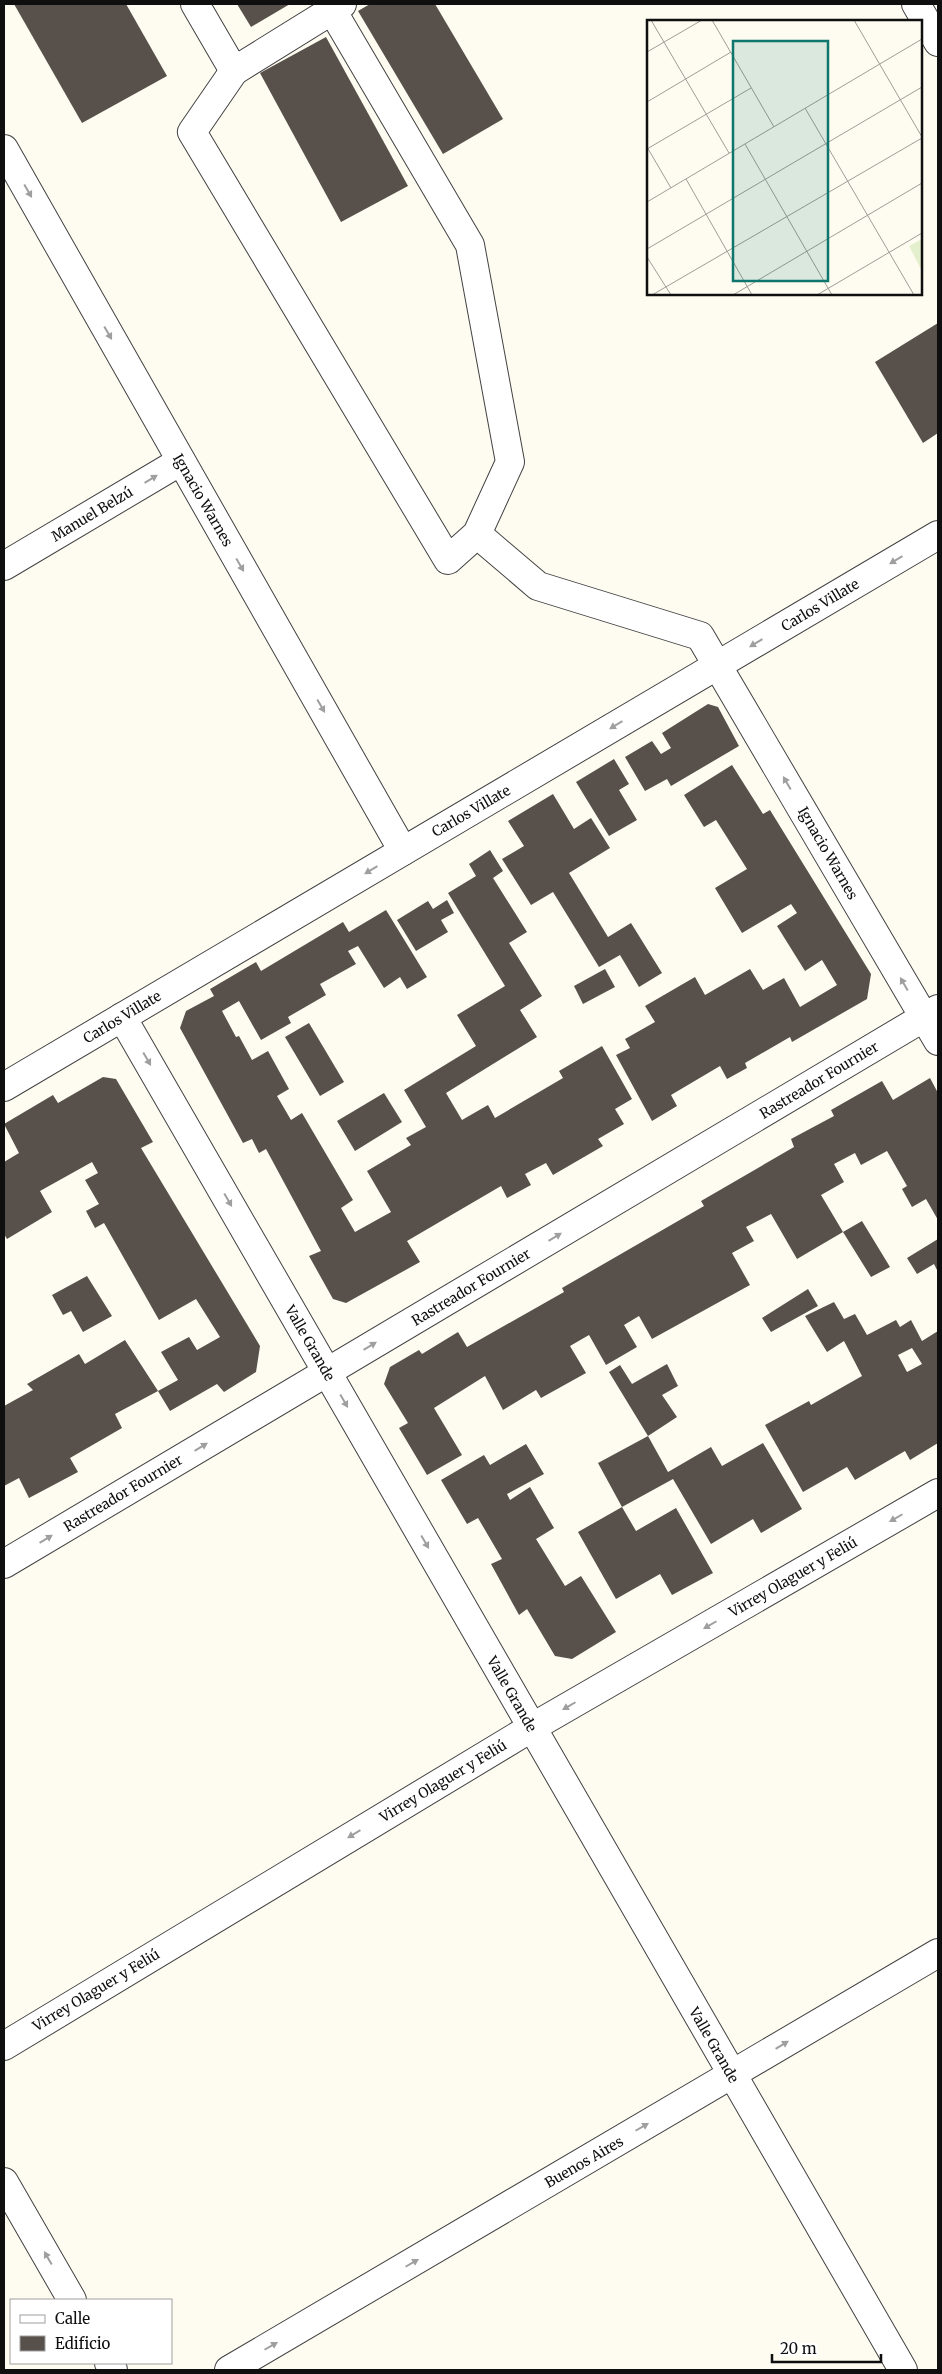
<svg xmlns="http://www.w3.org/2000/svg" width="942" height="2374" font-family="Merriweather,serif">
  <rect width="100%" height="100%" fill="#fefcf1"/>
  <g fill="#57504b" fill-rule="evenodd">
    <path d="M14,4H126L167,76L82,123Z"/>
    <path d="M237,4H290L251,27Z"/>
    <path d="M370,4H435L503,119L443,154L358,11Z"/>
    <path d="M326,37L408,186L341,222L260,73Z"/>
    <path d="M938,323V433L923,443L875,362Z"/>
    <path d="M708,704L718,707L739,746L671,786L667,779L645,791L625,757L652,741L661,754L671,748L662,733Z"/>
    <path d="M614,759L629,784L619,790L637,820L609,836L576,782Z"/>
    <path d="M732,765L763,814L770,810L871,974L867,999L792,1042L790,1037L745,1063L747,1068L727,1079L720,1066L671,1095L677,1106L652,1121L616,1055L630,1048L625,1039L655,1022L645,1006L695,977L705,995L750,969L763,990L784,978L800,1007L837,985L822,960L805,971L777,926L797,913L791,904L742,933L715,888L747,869L716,820L704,827L684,795Z"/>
    <path d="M553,794L574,829L591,818L610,848L569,873L608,937L631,923L662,973L639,987L620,955L599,967L553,892L531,905L502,859L524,846L508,821Z"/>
    <path d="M490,850L503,871L493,878L527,932L509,943L542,996L520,1010L537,1037L446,1093L462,1120L488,1105L495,1118L563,1078L559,1071L602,1046L632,1099L615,1109L624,1124L598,1139L603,1146L553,1175L546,1163L525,1174L531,1185L507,1198L501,1186L407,1241L420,1262L346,1303L333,1299L309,1256L321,1251L266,1149L259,1153L252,1139L243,1143L180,1028L186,1011L214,996L210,989L256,962L261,971L343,922L349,932L386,910L427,977L407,989L400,977L384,988L358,946L348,951L356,964L320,984L326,995L288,1017L291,1023L261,1040L239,1001L222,1011L236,1037L239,1036L252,1060L268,1051L289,1089L277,1096L291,1120L302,1113L353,1200L341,1208L355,1232L391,1212L367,1171L411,1145L406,1138L426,1127L404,1090L476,1046L457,1015L505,986L448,893L476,876L469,864Z"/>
    <path d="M447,900L454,913L441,920L448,932L416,951L397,920L428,901L433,909Z"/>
    <path d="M605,969L615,987L583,1004L574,986Z"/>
    <path d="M309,1023L344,1082L320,1096L285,1037Z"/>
    <path d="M103,1077L116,1079L153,1142L141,1148L260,1346L256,1372L224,1392L217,1384L170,1411L158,1391L178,1380L161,1352L189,1337L197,1350L220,1337L196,1299L159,1320L104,1223L95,1228L86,1211L99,1204L85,1180L98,1173L92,1162L40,1191L52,1212L7,1239L4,1234V1162L19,1153L4,1124L53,1095L58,1103Z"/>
    <path d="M930,1078L938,1093V1220L926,1199L912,1207L902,1189L907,1186L887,1151L861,1165L855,1153L834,1164L844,1182L821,1195L843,1232L862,1221L890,1267L871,1277L843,1232L797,1259L771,1214L746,1227L754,1241L732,1253L750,1285L652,1339L639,1316L624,1325L637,1347L606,1365L589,1335L570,1346L586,1373L541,1398L536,1390L503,1410L485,1376L434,1408L462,1455L427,1475L399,1428L408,1423L384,1384L390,1367L419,1350L422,1354L458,1332L467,1347L564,1292L562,1288L704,1206L701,1201L794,1147L791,1139L834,1116L831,1110L882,1081L893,1100Z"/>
    <path d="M384,1093L402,1122L355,1151L337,1121Z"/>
    <path d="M938,1239V1272L934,1264L917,1274L907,1258Z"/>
    <path d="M87,1276L112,1316L83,1332L71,1311L63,1315L52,1295Z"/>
    <path d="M808,1289L818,1306L771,1332L762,1318Z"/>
    <path d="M834,1302L844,1319L855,1314L867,1335L896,1320L900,1327L911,1320L922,1341L938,1331V1443L910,1460L905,1451L855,1480L847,1467L803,1492L765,1425L809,1401L811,1405L862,1376L844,1341L827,1352L805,1316ZM912,1348L922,1364L907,1372L898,1355Z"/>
    <path d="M125,1340L158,1391L115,1414L122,1428L70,1458L78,1472L29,1498L19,1478L4,1486V1406L33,1390L27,1384L79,1354L85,1364Z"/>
    <path d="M667,1364L678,1386L662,1395L677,1417L648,1436L609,1372L620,1365L632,1384Z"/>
    <path d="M648,1436L668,1472L711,1447L722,1466L763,1443L802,1509L761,1533L753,1519L711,1544L673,1479L622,1507L598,1463Z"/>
    <path d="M526,1444L544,1474L507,1494L510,1500L530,1487L554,1528L536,1539L565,1586L581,1576L616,1632L572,1659L555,1656L527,1609L519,1615L491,1564L502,1559L478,1518L467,1524L441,1480L484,1455L490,1465Z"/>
    <path d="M622,1507L636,1531L676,1508L713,1573L672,1595L660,1574L616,1599L578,1532Z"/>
  </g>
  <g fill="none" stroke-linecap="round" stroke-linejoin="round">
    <g stroke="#424242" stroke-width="30">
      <g id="minor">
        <path d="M195,4L234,71L342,4"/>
        <path d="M916,4L938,42"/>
        <path d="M234,71L192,132L448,560L477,534L510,462L470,245L332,10"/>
        <path d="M4,149L403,851"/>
        <path d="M477,534L538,586L700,636L938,1041"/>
        <path d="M4,566L181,461"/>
        <path d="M122,1017L903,2370"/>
        <path d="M4,1087L938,535"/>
        <path d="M4,1564L938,1009"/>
        <path d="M4,2046L531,1728L938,1493"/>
        <path d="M4,2182L72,2300"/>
        <path d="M109,2363L113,2370"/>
        <path d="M229,2370L938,1953"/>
      </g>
    </g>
    <use href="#minor" stroke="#fff" stroke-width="28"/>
  </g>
  <defs><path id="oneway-solid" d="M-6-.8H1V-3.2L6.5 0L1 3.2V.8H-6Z" transform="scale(1.25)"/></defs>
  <g fill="#9f9f9f">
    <use href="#oneway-solid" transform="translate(28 191) rotate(60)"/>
    <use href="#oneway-solid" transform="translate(108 333) rotate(60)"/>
    <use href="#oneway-solid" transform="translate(151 479) rotate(-31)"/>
    <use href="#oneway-solid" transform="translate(896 560) rotate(149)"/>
    <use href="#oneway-solid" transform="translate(240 565) rotate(60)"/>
    <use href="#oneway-solid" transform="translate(756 643) rotate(149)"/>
    <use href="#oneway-solid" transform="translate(321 706) rotate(60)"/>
    <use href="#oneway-solid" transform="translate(616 725) rotate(149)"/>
    <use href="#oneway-solid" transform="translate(787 783) rotate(-120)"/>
    <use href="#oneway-solid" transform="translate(371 870) rotate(149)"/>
    <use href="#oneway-solid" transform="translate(904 984) rotate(-120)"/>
    <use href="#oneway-solid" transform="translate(147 1059) rotate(60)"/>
    <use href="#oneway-solid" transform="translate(228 1200) rotate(60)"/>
    <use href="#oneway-solid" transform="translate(555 1237) rotate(-31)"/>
    <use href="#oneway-solid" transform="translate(370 1346) rotate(-31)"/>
    <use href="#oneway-solid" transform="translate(344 1401) rotate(60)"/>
    <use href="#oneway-solid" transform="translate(201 1447) rotate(-31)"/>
    <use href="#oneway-solid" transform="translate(896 1518) rotate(150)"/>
    <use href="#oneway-solid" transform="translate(46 1539) rotate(-31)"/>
    <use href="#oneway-solid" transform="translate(425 1542) rotate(60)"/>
    <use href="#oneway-solid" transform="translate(710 1625) rotate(150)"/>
    <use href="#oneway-solid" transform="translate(569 1706) rotate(150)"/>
    <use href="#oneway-solid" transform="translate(354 1834) rotate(149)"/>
    <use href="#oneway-solid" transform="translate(782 2045) rotate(-31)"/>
    <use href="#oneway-solid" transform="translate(642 2127) rotate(-30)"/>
    <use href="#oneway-solid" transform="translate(48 2258) rotate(-120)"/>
    <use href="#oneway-solid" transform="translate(412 2263) rotate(-30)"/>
    <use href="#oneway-solid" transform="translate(271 2346) rotate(-30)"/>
  </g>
  <g text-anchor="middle" stroke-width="5" stroke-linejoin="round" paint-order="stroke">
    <g font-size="14" fill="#0f0f0f" stroke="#fff">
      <text transform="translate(203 500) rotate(60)" y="5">Ignacio Warnes</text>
      <text transform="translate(92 514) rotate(-31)" y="5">Manuel Belzú</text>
      <text transform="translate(820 605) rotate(-31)" y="5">Carlos Villate</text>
      <text transform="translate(471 811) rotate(-30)" y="5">Carlos Villate</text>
      <text transform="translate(828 853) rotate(60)" y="5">Ignacio Warnes</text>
      <text transform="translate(122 1017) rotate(-31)" y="5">Carlos Villate</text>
      <text transform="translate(819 1080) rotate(-31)" y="5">Rastreador Fournier</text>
      <text transform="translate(471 1287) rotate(-31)" y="5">Rastreador Fournier</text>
      <text transform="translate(310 1343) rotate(60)" y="5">Valle Grande</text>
      <text transform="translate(123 1493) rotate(-31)" y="5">Rastreador Fournier</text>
      <text transform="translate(793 1577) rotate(-30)" y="5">Virrey Olaguer y Feliú</text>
      <text transform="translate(512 1694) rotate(60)" y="5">Valle Grande</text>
      <text transform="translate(443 1781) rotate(-31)" y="5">Virrey Olaguer y Feliú</text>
      <text transform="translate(96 1990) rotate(-31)" y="5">Virrey Olaguer y Feliú</text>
      <text transform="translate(714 2045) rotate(60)" y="5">Valle Grande</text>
      <text transform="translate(584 2162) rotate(-30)" y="5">Buenos Aires</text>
    </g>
  </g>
  <g transform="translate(647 20)">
    <rect width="275" height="275" fill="#fefcf1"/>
    <path d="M275,219V251L262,226Z" fill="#e4f0cd"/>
    <path fill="none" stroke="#9e9d97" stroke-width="1" d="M4,0L82,133M65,0L127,107M207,0L275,117M0,32L55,0M0,82L84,32M158,88L267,275M98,124L185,275M0,127L24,168M0,129L104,68M39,159L105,275M0,182L275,19M0,229L275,67M0,237L24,275M5,275L275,118M86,275L275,163M170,275L275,213"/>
    <path fill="#0f766e" fill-opacity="0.15" stroke="#0f766e" stroke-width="2.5" d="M86,21H181V261H86Z"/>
    <rect width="275" height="275" fill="none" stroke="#0f0f0f" stroke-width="2.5"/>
  </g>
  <rect width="942" height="2374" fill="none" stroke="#0f0f0f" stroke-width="10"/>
  <rect x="10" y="2299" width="162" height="65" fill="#ffffff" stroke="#9f9f9f"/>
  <rect x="20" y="2315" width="25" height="8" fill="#ffffff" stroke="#9f9f9f"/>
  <text x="55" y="2324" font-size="15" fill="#0f0f0f">Calle</text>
  <rect x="20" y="2336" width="25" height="15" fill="#57504b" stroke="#9f9f9f"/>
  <text x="55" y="2349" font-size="15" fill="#0f0f0f">Edificio</text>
  <path d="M772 2354v8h109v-8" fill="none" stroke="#0f0f0f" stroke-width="2.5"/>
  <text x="780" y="2354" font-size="15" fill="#0f0f0f" stroke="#ffffff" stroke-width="4" paint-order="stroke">20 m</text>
</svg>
